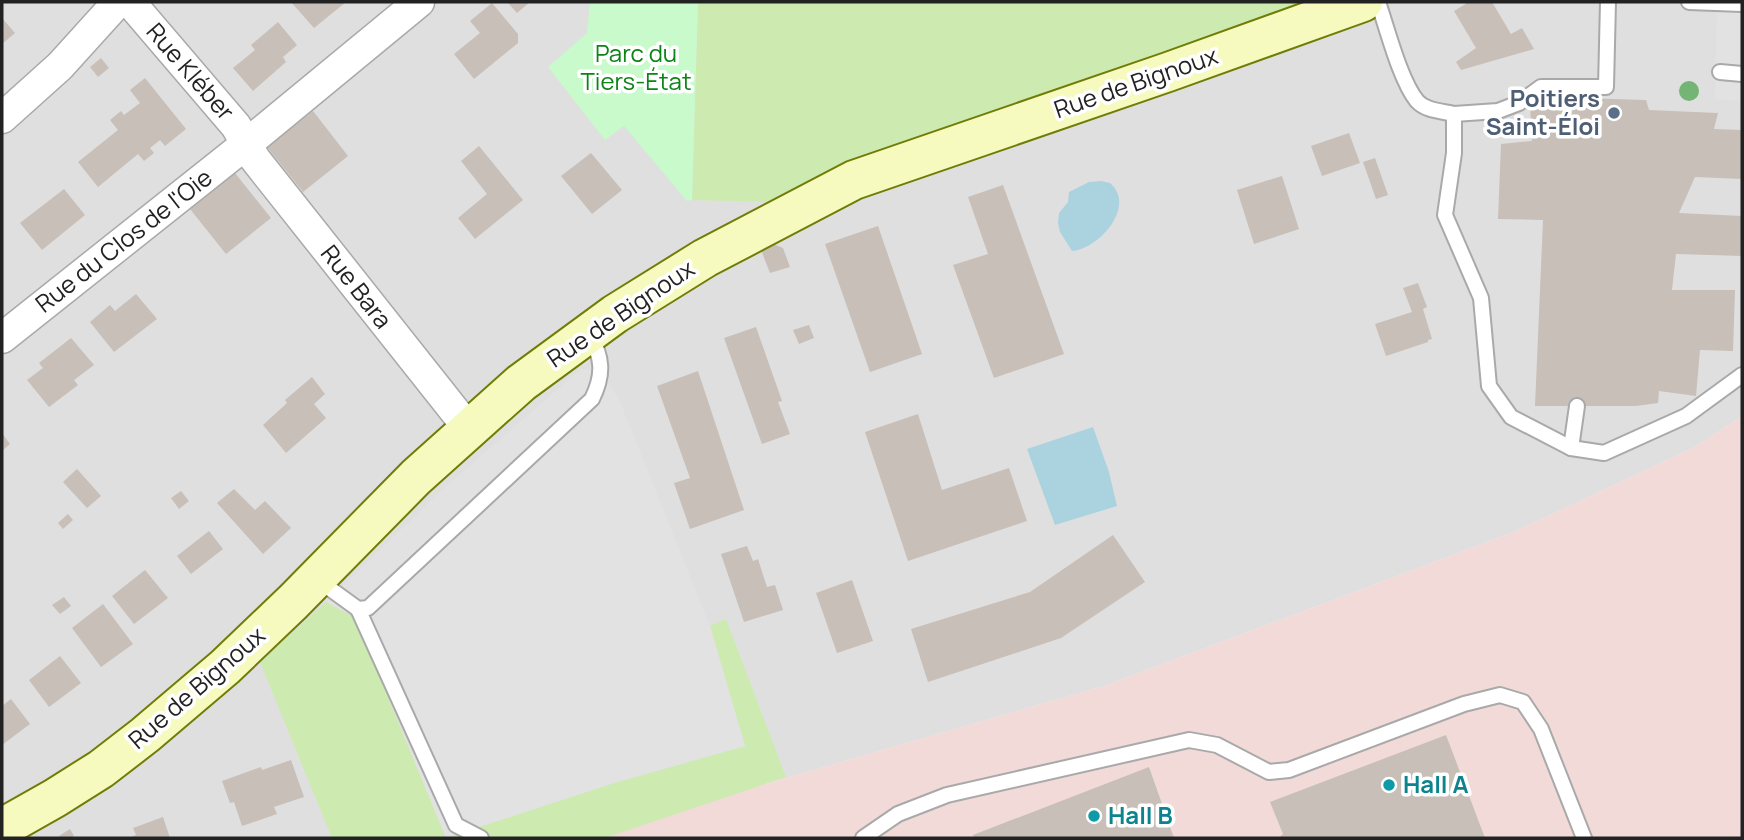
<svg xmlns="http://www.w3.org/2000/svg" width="1744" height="840" font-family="Manrope,sans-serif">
  <rect width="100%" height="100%" fill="#f2efe9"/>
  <path fill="#e0dfdf" d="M2,2H1742V416L1695,447L1516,531L1107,685L579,838H2Z"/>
  <path fill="#f2dad9" d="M1742,416V838H579L1107,685L1516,531L1695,447Z"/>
  <g fill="#cdebb0">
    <path d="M698,2H1322L772,202L692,200Z"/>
    <path d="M326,602L355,617L446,837L614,783L745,746L710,626L726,619L786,777L605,838H332L260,662Z"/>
  </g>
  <path fill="#c8facc" d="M590,2H698L692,200L687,201L624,126L605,140L548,67L587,33Z"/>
  <g fill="#e2e2e2">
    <path d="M1717,2H1742V101L1715,99Z"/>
    <path d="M581,369L601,370L620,402L710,626L745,746L614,783L446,838L355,617L326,602L442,490Z"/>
  </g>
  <g fill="#aad3df">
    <path d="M1101,181L1110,183C1137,206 1099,249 1072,251L1060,232L1058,223L1059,213L1068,202L1069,192L1089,182Z"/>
    <path d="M1093,427L1109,472L1117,506L1055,525L1027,449Z"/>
  </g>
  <g fill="#c7bfb8">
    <path d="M291,2H346L314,28Z"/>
    <path d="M507,2H530L517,13Z"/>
    <path d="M1469,2H1492L1511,34L1522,28L1534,49L1461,70L1456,62L1476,48L1454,11Z"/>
    <path d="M492,3L518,34V43L474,79L454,54L480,33L470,21Z"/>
    <path d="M2,18L15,33L2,44Z"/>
    <path d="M278,22L297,45L283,57L286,62L253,91L233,68L255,50L251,45Z"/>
    <path d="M101,58L109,68L98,77L90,67Z"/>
    <path d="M145,78L186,129L165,146L160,140L150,148L154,153L144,161L138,154L98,187L78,162L118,130L110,120L121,111L124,115L140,103L130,90Z"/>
    <path d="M1547,97L1646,100L1649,110L1718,113L1714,129L1742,130V179L1695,177L1679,213L1742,216V256L1676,254L1672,290H1735L1733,351L1700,350L1696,396L1659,391L1658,403L1636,406H1535L1543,220L1498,219L1501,144L1532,141L1530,105L1547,103Z"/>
    <path d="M313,111L348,156L303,192L267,147Z"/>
    <path d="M1349,133L1360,163L1322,176L1311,146Z"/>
    <path d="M479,146L523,200L475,239L458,218L487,194L461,161Z"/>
    <path d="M591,153L622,190L592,214L561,176Z"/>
    <path d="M1375,158L1388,195L1376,199L1363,162Z"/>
    <path d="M235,173L271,218L226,254L190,209Z"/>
    <path d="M1282,176L1299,229L1254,244L1237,190Z"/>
    <path d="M1003,185L1064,354L994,378L953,265L988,254L968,197Z"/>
    <path d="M64,189L85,215L42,250L20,223Z"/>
    <path d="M878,226L922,354L870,372L825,244Z"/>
    <path d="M773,244L783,248L790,267L770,273L761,250Z"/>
    <path d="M1418,283L1427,307L1423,309L1432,339L1428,340V342L1386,356L1375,324L1412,312L1403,288Z"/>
    <path d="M136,294L157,319L114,352L90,322L110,305L115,311Z"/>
    <path d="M809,325L814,338L799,344L793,330Z"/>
    <path d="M756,327L782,401L778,402L790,434L762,444L724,338Z"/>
    <path d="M71,338L94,365L74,380L78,385L49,407L27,380L43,368L39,363Z"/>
    <path d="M698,371L744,510L690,529L674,483L690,478L657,386Z"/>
    <path d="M312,377L325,394L314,404L326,418L286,453L263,425L287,403L285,400Z"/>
    <path d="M918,414L942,490L1009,468L1027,521L908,561L865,432Z"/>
    <path d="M2,433L10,444L2,451Z"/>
    <path d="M77,469L101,496L87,508L63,482Z"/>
    <path d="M234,489L255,510L265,501L291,528L263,554L217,503Z"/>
    <path d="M181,491L189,501L179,509L171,498Z"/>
    <path d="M68,514L73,520L63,529L58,523Z"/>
    <path d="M209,531L223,549L191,574L177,556Z"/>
    <path d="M1113,535L1145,582L1061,638L928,682L911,629L1030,592Z"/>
    <path d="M747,546L753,561L758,559L767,587L775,585L783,610L744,622L721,554Z"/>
    <path d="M145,570L168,598L134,624L112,596Z"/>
    <path d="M852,580L873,641L837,653L816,593Z"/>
    <path d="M64,597L71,606L60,614L52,605Z"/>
    <path d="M103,604L133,644L101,667L72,628Z"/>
    <path d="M60,656L81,683L49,707L29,680Z"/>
    <path d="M11,699L30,724L2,745V706Z"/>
    <path d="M1446,735L1485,838H1279L1283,834L1270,802Z"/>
    <path d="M291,760L304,797L274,807L277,814L242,826L234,802L230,803L222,781L261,767L262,770Z"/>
    <path d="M1149,767L1174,838H974L973,835Z"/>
    <path d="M163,817L170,838H129L136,835L133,828Z"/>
    <path d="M70,829L74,836L70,838H61L59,836Z"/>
  </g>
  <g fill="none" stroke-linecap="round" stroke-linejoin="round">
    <g stroke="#a9a9a9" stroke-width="18">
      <g id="lane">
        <path d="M1378,2C1387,28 1400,80 1417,101C1426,111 1442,111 1454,114V153L1445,215L1481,298L1489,386L1511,417L1571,448L1604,453L1686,416L1742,375"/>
        <path d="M1689,2L1742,4"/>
        <path d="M1720,72L1742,74"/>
        <path d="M1454,114L1498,111L1519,103L1541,87H1606L1608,2"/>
        <path d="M1571,448L1577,406"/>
        <path d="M318,580L358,609L368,608L592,399C604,375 603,357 589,334"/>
        <path d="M358,609L456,825L481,838"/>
        <path d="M863,838L898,814L947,795L1189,740L1217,745L1269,772L1289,770L1464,704L1500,695L1523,702L1541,729L1584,838"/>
      </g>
    </g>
    <g stroke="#a9a9a9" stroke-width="33">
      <g id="street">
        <path d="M130,2L236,126L255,159L469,429"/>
        <path d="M2,118L60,66L118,2"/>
        <path d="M2,338L260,133L419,2"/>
      </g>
    </g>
    <g stroke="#707d05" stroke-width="42">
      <path id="secondary" d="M2,828L55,798L101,769L145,735L225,667L293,602L416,477L521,383L615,314L705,258L854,180L1168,72L1363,2"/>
    </g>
    <use href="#lane" stroke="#fff" stroke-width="14"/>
    <use href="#street" stroke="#fff" stroke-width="30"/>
    <use href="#secondary" stroke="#f7fabf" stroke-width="38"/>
  </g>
  <circle fill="#74b475" cx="1689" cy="91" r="10"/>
  <circle fill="#5c6f8a" stroke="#fff" stroke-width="2.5" cx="1614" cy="113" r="7"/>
  <g fill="#0f9aa8" stroke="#fff" stroke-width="2.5">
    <circle cx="1389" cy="785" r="7"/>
    <circle cx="1094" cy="816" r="7"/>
  </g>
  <g text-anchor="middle" stroke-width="7" stroke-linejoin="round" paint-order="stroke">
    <g font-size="24" fill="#0c8416" stroke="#fff">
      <text x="636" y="62">Parc du<tspan x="636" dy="28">Tiers-État</tspan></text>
    </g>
    <g font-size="24" fill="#222" stroke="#fff">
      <text transform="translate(190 72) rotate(49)" y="8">Rue Kléber</text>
      <text transform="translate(1136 83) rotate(-19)" y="8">Rue de Bignoux</text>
      <text transform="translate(124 241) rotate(-38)" y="8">Rue du Clos de l'Oie</text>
      <text transform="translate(356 287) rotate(52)" y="8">Rue Bara</text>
      <text transform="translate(621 314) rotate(-34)" y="8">Rue de Bignoux</text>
      <text transform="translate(197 688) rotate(-41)" y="8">Rue de Bignoux</text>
    </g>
    <g font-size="24" font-weight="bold" fill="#4e5e75" stroke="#fff" text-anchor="end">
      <text x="1600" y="107">Poitiers<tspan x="1600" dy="28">Saint-Éloi</tspan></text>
    </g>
    <g font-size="24" font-weight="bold" fill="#0d838f" stroke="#fff" text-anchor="start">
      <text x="1403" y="793">Hall A</text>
      <text x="1108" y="824">Hall B</text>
    </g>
  </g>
  <rect width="1744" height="840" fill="none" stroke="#222222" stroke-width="7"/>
</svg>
